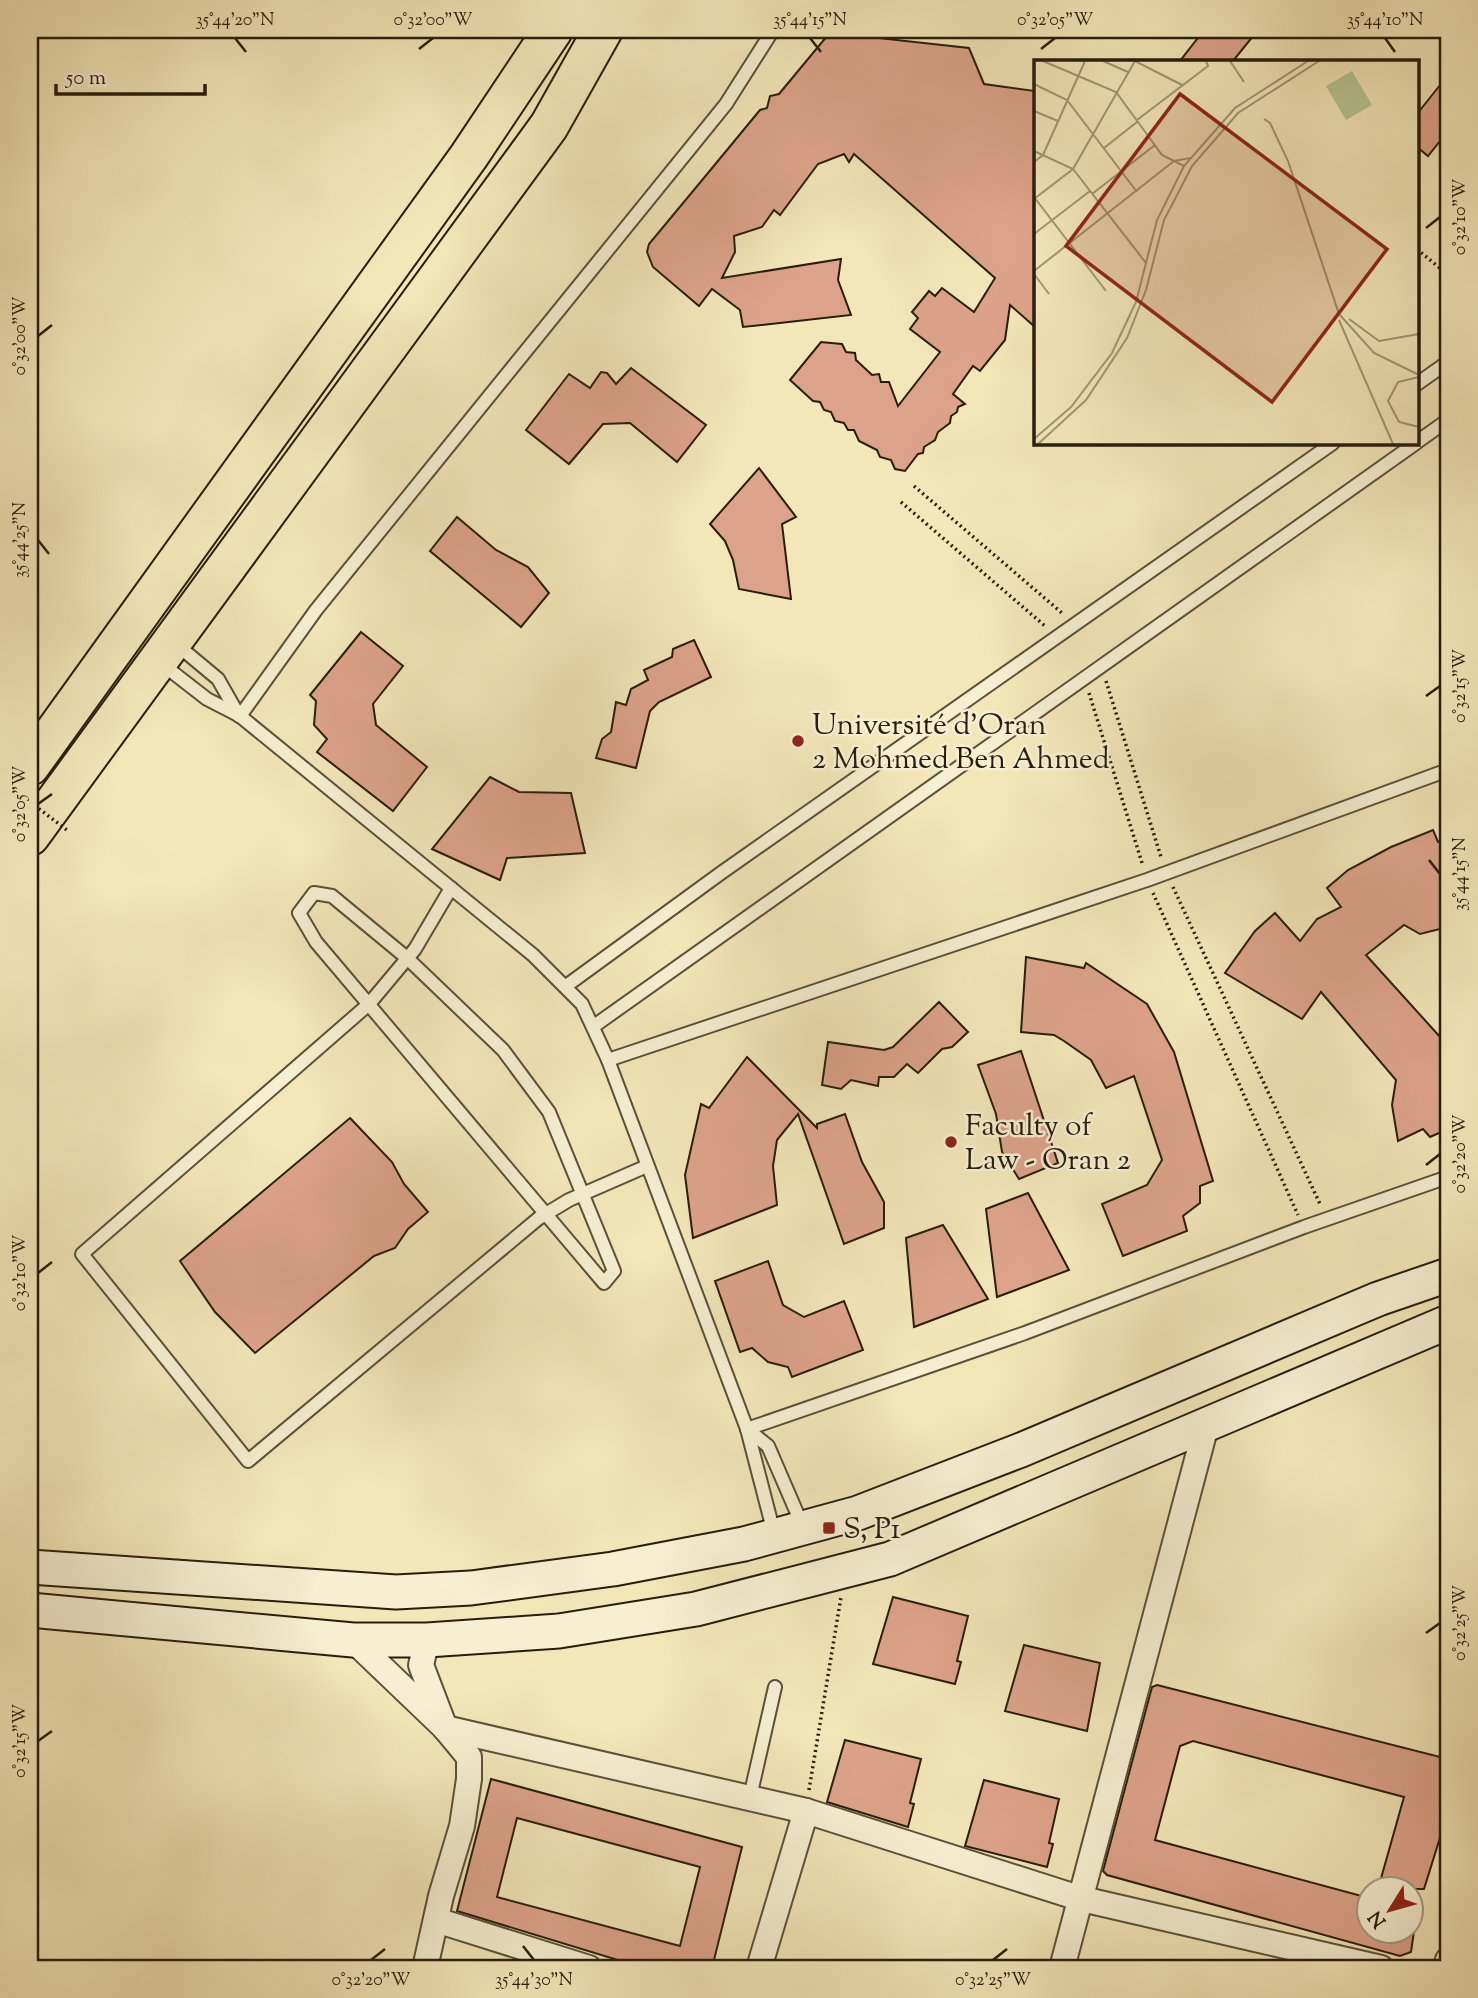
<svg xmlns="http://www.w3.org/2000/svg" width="1478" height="1998" font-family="'Sorts Mill Goudy',serif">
  <rect width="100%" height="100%" fill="#f3e7ba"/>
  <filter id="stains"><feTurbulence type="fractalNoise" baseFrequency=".00286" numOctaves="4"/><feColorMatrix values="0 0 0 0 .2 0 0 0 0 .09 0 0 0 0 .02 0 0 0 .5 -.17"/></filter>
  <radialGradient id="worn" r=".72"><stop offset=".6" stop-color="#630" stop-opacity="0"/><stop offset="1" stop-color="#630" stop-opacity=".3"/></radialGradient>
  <g fill="#dda38a" stroke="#281d0c" stroke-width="2" fill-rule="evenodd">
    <path d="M832,30H884L878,38L969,48L984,84L1035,91V327L1010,305L1005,340L980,371L973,366L953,394L965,404L958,407L957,412L951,416L950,423L938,432L935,440L924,447L923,453L918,454L905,471L895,469L891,460L880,457L877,450L859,441L854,430H848L844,423L835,421L831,412L824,410L820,402L813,401L790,380L821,342L842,344L846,352L855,353L856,360L872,375L879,374L881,382H889L898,406L940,352L910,329L918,318L912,312L929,291L935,296L942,288L974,312L995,278L854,154L849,162L844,154L818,164L780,215L774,210L762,227L734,236L735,252L722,278L841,259L838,280L851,315L743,327L740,310L712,289L699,306L653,267L647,252L649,244L708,173L760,110L767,108L770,96L779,94Z"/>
    <path d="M1185,30H1258L1233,61H1180L1197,39Z"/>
    <path d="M1448,75V131L1428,156L1417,147V114Z"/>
    <path d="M631,368L706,425L677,462L630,423L603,424L569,464L526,430L569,374L590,388L601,372L607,373L616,384Z"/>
    <path d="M759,468L796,517L782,524L791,599L739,589L733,560L725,541L710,524Z"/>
    <path d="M457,517L496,550L528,567L549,593L521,627L430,551Z"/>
    <path d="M361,632L403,666L373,704L376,725L427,767L393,811L317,752L327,739L314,725L316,701L310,695Z"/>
    <path d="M694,640L711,677L659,702L650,711L636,768L596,758L602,739L611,732L616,702L626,705L631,689L648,680L644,670L672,657L673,649Z"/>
    <path d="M490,777L519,792L571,793L585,853L507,858L500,880L432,849Z"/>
    <path d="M1433,830L1438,842L1448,837V927L1420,934L1404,925L1366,955L1441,1038L1448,1035V1129L1430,1137L1423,1129L1398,1141L1392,1105L1396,1080L1321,992L1302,1019L1225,973L1255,931L1275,913L1300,941L1317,919L1341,907L1327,888L1348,870L1391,847Z"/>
    <path d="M1026,957L1084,968L1086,963L1147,1004L1174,1052L1213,1181L1200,1186V1203L1183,1216L1187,1231L1123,1256L1102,1204L1147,1185L1162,1160L1134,1076L1106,1088L1091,1060L1064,1041L1054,1035L1021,1032Z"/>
    <path d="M939,1002L968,1032L952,1047L942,1049L918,1073L907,1064L894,1077H879L878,1086L851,1080L841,1089L822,1085L828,1042L884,1050L893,1047Z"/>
    <path d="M1021,1051L1058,1163L1019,1179L1002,1152L996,1114L978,1065Z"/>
    <path d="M747,1057L817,1128V1124L845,1114L862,1162L884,1202V1228L844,1244L798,1114L777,1140L773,1166L777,1205L693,1238L685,1175L701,1104L709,1108Z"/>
    <path d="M350,1118L392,1162L404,1184L428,1212L408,1229L395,1248L374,1256L255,1353L215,1312L180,1261Z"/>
    <path d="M1028,1193L1069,1270L997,1297L986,1209Z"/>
    <path d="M943,1225L988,1299L914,1327L906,1238Z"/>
    <path d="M768,1261L783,1305L804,1317L844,1301L863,1350L792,1377L788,1367L768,1362L752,1348L740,1352L715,1281Z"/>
    <path d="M893,1597L968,1616L957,1661L961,1662L955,1684L873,1664Z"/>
    <path d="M1024,1645L1100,1663L1087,1731L1005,1711Z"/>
    <path d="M1157,1685L1448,1759V1812L1424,1889H1378L1404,1797L1193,1741L1180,1746L1155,1840L1369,1898V1931H1414L1411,1952L1400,1956L1107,1875L1103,1871L1152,1687Z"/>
    <path d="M845,1740L921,1759L910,1803L914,1804L908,1827L827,1802Z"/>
    <path d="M491,1779L742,1847L712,1968H644L457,1911ZM517,1818L700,1867L680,1946L497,1897Z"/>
    <path d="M984,1780L1059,1799L1049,1843L1053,1844L1047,1867L965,1846Z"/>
  </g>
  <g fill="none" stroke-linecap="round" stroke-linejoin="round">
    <g stroke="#5b5038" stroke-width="16">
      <g id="lane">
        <path d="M1417,384L1448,362"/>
        <path d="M1417,442L1448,420"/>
        <path d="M176,644L218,679L239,716"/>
        <path d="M162,664L207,699L240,716L533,955L582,1004L608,1060L747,1429L774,1533"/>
        <path d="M240,716L316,610L726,104L773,30"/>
        <path d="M451,888L415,949L369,1004L82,1254L248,1461L539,1218L569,1200L647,1166"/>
        <path d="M314,893L332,896L407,958L503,1050L549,1112L614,1271L604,1283L316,942L299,913Z"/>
        <path d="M566,986L721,873L1333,443"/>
        <path d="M594,1026L1416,443"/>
        <path d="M608,1060L1147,880L1448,770"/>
        <path d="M747,1429L1025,1333L1304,1227L1448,1177"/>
        <path d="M747,1429L768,1446L803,1527"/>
        <path d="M750,1797L775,1687"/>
      </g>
    </g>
    <g stroke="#5b5038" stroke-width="28">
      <g id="street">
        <path d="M353,1640L445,1728L421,1665L427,1640"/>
        <path d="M445,1728L806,1811L1082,1899L1381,1968"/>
        <path d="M436,1920L589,1968"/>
        <path d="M425,1968L441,1896L462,1826L469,1779V1757L445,1728"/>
        <path d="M759,1968L806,1811"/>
        <path d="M1062,1968L1206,1426"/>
        <path d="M1446,1968L1448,1960"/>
      </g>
    </g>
    <g stroke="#281d0c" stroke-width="37">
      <g id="secondary">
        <path d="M30,1567L396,1592L471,1588L613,1569L744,1544L858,1513L1021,1450L1378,1299L1448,1275"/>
        <path d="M30,1610L353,1640H427L559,1631L696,1609L890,1559L1448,1322"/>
      </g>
    </g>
    <g stroke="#281d0c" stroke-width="42">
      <g id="highway">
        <path d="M30,766L469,156L553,30"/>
        <path d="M30,836L549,126L603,30"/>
      </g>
    </g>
    <g stroke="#281d0c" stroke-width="3.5" stroke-dasharray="2 3.5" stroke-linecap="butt">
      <path d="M1417,249L1448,275"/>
      <path d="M914,486L1062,613"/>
      <path d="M901,502L1045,626"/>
      <path d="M1106,681L1161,857"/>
      <path d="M1089,693L1143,866"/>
      <path d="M1173,887L1320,1204"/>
      <path d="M1153,893L1298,1215"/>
      <path d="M809,1790L841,1597"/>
    </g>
    <use href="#lane" stroke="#f7efd2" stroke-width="12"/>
    <use href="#street" stroke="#f7efd2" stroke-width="24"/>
    <use href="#secondary" stroke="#f7efd2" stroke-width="33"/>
    <use href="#highway" stroke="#f3e7ba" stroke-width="38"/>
    <path stroke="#281d0c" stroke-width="3.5" stroke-dasharray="2 3.5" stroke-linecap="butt" d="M30,802L67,830"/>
  </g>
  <path fill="none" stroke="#281d0c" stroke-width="2.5" d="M235,38L246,52M810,38L821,52M1385,38L1395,52M419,49L433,38M1041,49L1055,38M1426,228L1440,217M38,336L52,325M38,540L49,554M1426,696L1440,686M38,804L52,794M1429,860L1440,874M1426,1165L1440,1154M38,1273L52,1262M1426,1633L1440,1623M38,1741L52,1731M523,1946L534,1960M371,1960L385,1949M993,1960L1007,1949"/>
  <g fill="#8f2418" stroke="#f7efd2" stroke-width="2.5">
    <circle cx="798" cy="741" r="7"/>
    <circle cx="951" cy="1142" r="7"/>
    <rect x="822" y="1521" width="14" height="14" rx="3.5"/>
  </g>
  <g text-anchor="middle" stroke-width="5" stroke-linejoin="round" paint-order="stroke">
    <g font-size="30" fill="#281d0c" stroke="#f7efd2" text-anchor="start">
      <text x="812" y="734">Université d'Oran<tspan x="812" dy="34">2 Mohmed Ben Ahmed</tspan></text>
      <text x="965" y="1135">Faculty of<tspan x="965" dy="34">Law - Oran 2</tspan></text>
      <text x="843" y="1538">S, P1</text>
    </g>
  </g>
  <g transform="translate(1034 60)">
    <rect width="385" height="385" fill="#f3e7ba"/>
    <path d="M318,11L338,45L312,60L292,26Z" fill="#b6c794"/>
    <path fill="none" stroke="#a29674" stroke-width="2" d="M69,1L94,12M196,1L210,22M0,24L33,40L103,132M0,51L24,61M230,59L236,63L254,101L305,254L340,293L385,315M103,60L174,6L172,1M70,88L103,62M0,91L39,109L112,203M0,102L9,95L51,1M150,106L140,101L156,98M58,134L121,85M0,137L72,231M0,139L39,109L101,1L148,25M0,174L56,131M0,211L140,101L128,95L82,32L9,1M0,214L15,234M315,259L345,281L385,274M305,260L359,384M385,317L364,322L354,341L365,362L385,367M0,379L37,347L78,293L102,242L123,160L150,106L201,48L274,1M4,384L52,340L93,278L112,230L130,160L158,106L204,53L285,1"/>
    <path fill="#8f2418" fill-opacity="0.15" stroke="#8f2418" stroke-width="3.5" d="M146,34L353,189L238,342L32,186Z"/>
    <rect width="385" height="385" fill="none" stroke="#281d0c" stroke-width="3.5"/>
  </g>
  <rect width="1478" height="1998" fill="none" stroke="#f3e7ba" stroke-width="77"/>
  <g transform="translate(1390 1910) rotate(233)"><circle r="33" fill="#f7efd2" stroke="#a49b83" stroke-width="2"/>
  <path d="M0-5L12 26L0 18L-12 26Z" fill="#8f2418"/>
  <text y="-10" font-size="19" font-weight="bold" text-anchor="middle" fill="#281d0c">N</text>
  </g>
  <path d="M56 84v10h149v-10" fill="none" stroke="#281d0c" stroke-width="3.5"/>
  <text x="66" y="84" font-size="21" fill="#281d0c" stroke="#f7efd2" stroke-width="5" paint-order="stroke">50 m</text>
  <rect x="38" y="38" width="1402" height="1922" fill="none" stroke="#281d0c" stroke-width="2.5"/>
  <g font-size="18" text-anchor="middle" fill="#281d0c">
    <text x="235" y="25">35°44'20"N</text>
    <text x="433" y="25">0°32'00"W</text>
    <text x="810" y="25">35°44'15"N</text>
    <text x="1055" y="25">0°32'05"W</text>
    <text x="1385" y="25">35°44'10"N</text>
    <text transform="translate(1459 217) rotate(-90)" y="6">0°32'10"W</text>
    <text transform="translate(19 336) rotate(-90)" y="6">0°32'00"W</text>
    <text transform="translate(19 540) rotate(-90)" y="6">35°44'25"N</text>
    <text transform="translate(1459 686) rotate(-90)" y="6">0°32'15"W</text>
    <text transform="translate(19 804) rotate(-90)" y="6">0°32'05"W</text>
    <text transform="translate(1459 874) rotate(-90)" y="6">35°44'15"N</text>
    <text transform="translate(1459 1154) rotate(-90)" y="6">0°32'20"W</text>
    <text transform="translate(19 1273) rotate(-90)" y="6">0°32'10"W</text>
    <text transform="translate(1459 1623) rotate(-90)" y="6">0°32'25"W</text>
    <text transform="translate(19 1741) rotate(-90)" y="6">0°32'15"W</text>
    <text x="371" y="1985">0°32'20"W</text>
    <text x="534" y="1985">35°44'30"N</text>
    <text x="993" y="1985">0°32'25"W</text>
  </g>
  <rect width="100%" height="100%" filter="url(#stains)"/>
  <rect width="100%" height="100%" fill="url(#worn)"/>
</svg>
